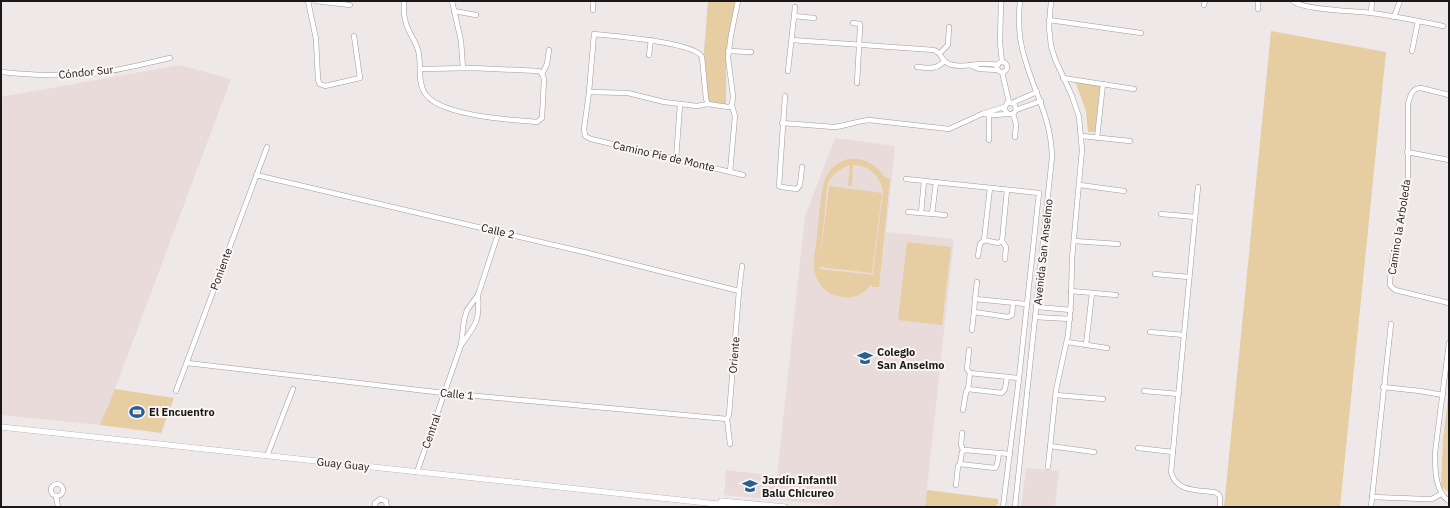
<svg xmlns="http://www.w3.org/2000/svg" width="1450" height="508" font-family="'IBM Plex Sans',sans-serif">
  <rect width="100%" height="100%" fill="#eee9e8"/>
  <g fill="#e9dbd9">
    <path d="M179,65L231,79L115,389L100,425L1,415V97Z"/>
    <path d="M835,138L895,146L886,232L954,239L925,507H851L724,495L726,470L777,476L805,216Z"/>
    <path d="M1026,468L1059,471L1055,507H1021Z"/>
  </g>
  <g fill="#e6cda2" fill-rule="evenodd">
    <path d="M708,1H735L726,51V104L707,102L704,51Z"/>
    <path d="M1271,31L1386,52L1340,507H1224Z"/>
    <path d="M1075,81L1100,86L1095,132H1088L1086,111Z"/>
    <path d="M848,159C860,158 870,161 878,169C884,175 882,177 890,179L879,287H872V284C865,293 854,299 843,297C829,296 818,286 815,273C812,261 816,248 817,236C819,218 820,199 824,182C828,170 836,163 848,159ZM850,165L848,186H852L853,165C869,165 881,177 883,192L873,275L819,269L820,267L872,273L882,193L829,186L820,264L827,186C831,175 839,169 850,165Z"/>
    <path d="M907,242L951,247L942,325L898,320Z"/>
    <path d="M115,389L174,398L161,433L100,425Z"/>
    <path d="M1449,389V493L1441,486L1443,440Z"/>
    <path d="M927,490L998,499V504L994,507H925Z"/>
  </g>
  <g fill="none" stroke-linecap="round" stroke-linejoin="round">
    <g stroke="#9f9a9a" stroke-width="5.5">
      <g id="minor">
        <path d="M308,1L316,39L318,80L320,84L325,86L360,78L354,36"/>
        <path d="M316,1L350,5"/>
        <path d="M404,1C403,12 404,21 409,31C412,37 416,43 418,50C422,64 417,79 424,92C437,116 512,120 537,122L542,118L544,79L542,74L539,71L473,68L420,69"/>
        <path d="M452,1L461,41L463,68"/>
        <path d="M1001,1L1000,43L1002,62"/>
        <path d="M1293,1C1303,10 1355,11 1371,13C1395,16 1419,21 1443,26"/>
        <path d="M1204,5L1205,1"/>
        <path d="M1258,9V1"/>
        <path d="M593,10V1"/>
        <path d="M454,11L476,15"/>
        <path d="M1371,13L1372,1"/>
        <path d="M794,16L814,18"/>
        <path d="M1394,17L1400,1"/>
        <path d="M1049,20L1141,33"/>
        <path d="M853,23L860,24V28L857,83"/>
        <path d="M792,40L934,50C942,53 941,60 947,63C956,68 969,65 979,64C985,63 992,64 998,65"/>
        <path d="M728,51L751,52"/>
        <path d="M1412,51L1418,21"/>
        <path d="M940,53L948,45L949,27"/>
        <path d="M649,55L651,40"/>
        <circle cx="1002" cy="67" r="5"/>
        <path d="M970,65L979,69L998,70"/>
        <path d="M917,67C928,68 937,70 944,61"/>
        <path d="M788,71L795,7"/>
        <path d="M1,72C31,75 61,77 91,74C117,71 143,64 170,58"/>
        <path d="M1002,72L1009,102"/>
        <path d="M542,74L547,64L549,50"/>
        <path d="M1063,78L1134,89"/>
        <path d="M589,92L628,93L664,102L697,106L708,104L728,107L732,106"/>
        <path d="M1449,95L1421,88C1412,88 1410,96 1408,104V179L1392,262L1390,281V285L1395,290L1449,303"/>
        <path d="M785,96L779,186L781,187L797,189L800,185L802,167"/>
        <path d="M1012,103L1015,105L1016,110L1013,114H1008L1004,109L1007,103H1012L1037,92"/>
        <path d="M708,104L706,99L702,57C694,42 613,36 594,34L589,92L584,129L585,136L591,139L743,175"/>
        <path d="M1016,110L1041,101"/>
        <path d="M984,114L993,115L1008,114"/>
        <path d="M1013,114L1016,124L1015,137"/>
        <path d="M782,123L834,127C846,126 857,121 869,120L949,129L982,114L1004,107"/>
        <path d="M1082,136L1130,141"/>
        <path d="M1097,138L1103,84"/>
        <path d="M989,140V115"/>
        <path d="M1407,152L1449,160"/>
        <path d="M676,159L680,105"/>
        <path d="M730,172L735,116L732,106L733,96L728,58L731,35L738,1"/>
        <path d="M256,175L588,253L739,291"/>
        <path d="M906,179L1039,193L1019,378L1003,507"/>
        <path d="M1080,185L1124,191"/>
        <path d="M1198,187L1171,472C1176,492 1197,490 1214,492C1222,494 1220,500 1220,507"/>
        <path d="M908,212L945,215"/>
        <path d="M921,213L924,181"/>
        <path d="M932,214L936,182"/>
        <path d="M1161,214L1195,217"/>
        <path d="M984,240L998,243L1002,241"/>
        <path d="M1074,241L1118,244"/>
        <path d="M978,256L980,244L984,240L990,188"/>
        <path d="M1005,259L1006,247L1002,241L1007,190"/>
        <path d="M1155,274L1189,277"/>
        <path d="M1071,291L1116,295"/>
        <path d="M975,299L977,282"/>
        <path d="M1013,303L1012,315L1008,317L974,312L975,299L1026,304"/>
        <path d="M1037,307L1071,310"/>
        <path d="M1035,317L1070,319"/>
        <path d="M972,330L974,312"/>
        <path d="M1150,332L1184,335"/>
        <path d="M1067,342L1107,348"/>
        <path d="M1449,343L1435,453C1435,469 1435,492 1449,501"/>
        <path d="M461,345C476,325 480,320 478,295"/>
        <path d="M1086,345L1092,293"/>
        <path d="M969,350L967,369L970,373"/>
        <path d="M187,363L444,393L727,419"/>
        <path d="M1007,377L1005,389L1002,393L968,389L970,373L1019,378"/>
        <path d="M1383,387L1420,391L1443,395"/>
        <path d="M176,391L267,147"/>
        <path d="M1144,391L1179,394"/>
        <path d="M1056,395L1103,399"/>
        <path d="M963,410L966,392L968,389"/>
        <path d="M962,433L961,445L963,450"/>
        <path d="M730,444L727,419L729,415L739,291L742,266"/>
        <path d="M1050,446L1094,452"/>
        <path d="M1138,448L1173,452"/>
        <path d="M999,453L997,465L995,468L960,464L962,452L965,450L1010,454"/>
        <path d="M267,456L293,389"/>
        <path d="M1048,467L1056,390L1068,335L1071,301L1072,259L1082,150L1079,117L1072,96L1055,59L1051,46L1049,27L1051,1"/>
        <path d="M417,472L461,345L464,320L467,310L478,295L499,231"/>
        <circle cx="57" cy="490" r="6"/>
        <path d="M956,485L958,466L960,464"/>
        <path d="M56,496L58,507"/>
        <path d="M1372,497L1424,499H1432L1441,494"/>
        <path d="M375,507V503L380,499L386,501L387,507"/>
        <path d="M1015,507L1052,157C1051,117 1035,95 1025,59C1019,41 1018,20 1020,1"/>
        <path d="M1371,507L1391,324"/>
      </g>
    </g>
    <g stroke="#9f9a9a" stroke-width="6">
      <g id="tertiary">
        <path d="M1,427L745,507"/>
        <path d="M721,501L785,507"/>
      </g>
    </g>
    <use href="#minor" stroke="#fff" stroke-width="4.5"/>
    <use href="#tertiary" stroke="#fff" stroke-width="5.5"/>
  </g>
  <defs>
    <g id="school-bare" transform="scale(1.2)"><path d="M0-5L7-2L0 1L-7-2ZM-4 1L0 2.5L4 1V4Q0 6-4 4Z" fill="#265f96" stroke="#fbf6f5" stroke-width="2.5" paint-order="stroke"/></g>
    <g id="stadium-bare" transform="scale(1.2)"><path d="M0-5a6.5 5 0 1 0 0 10a6.5 5 0 1 0 0-10ZM-3.5-1.8h7v3.6h-7Z" fill="#265f96" stroke="#fbf6f5" stroke-width="2.5" paint-order="stroke"/></g>
  </defs>
  <g fill-rule="evenodd">
    <use href="#school-bare" x="865" y="358"/>
    <use href="#stadium-bare" x="137" y="412"/>
    <use href="#school-bare" x="750" y="486"/>
  </g>
  <g text-anchor="middle" stroke-width="4" stroke-linejoin="round" paint-order="stroke">
    <g font-size="11" fill="#1a1818" stroke="#fbf6f5">
      <text transform="translate(86 72) rotate(-6)" y="4">Cóndor Sur</text>
      <text transform="translate(664 156) rotate(13)" y="4">Camino Pie de Monte</text>
      <text transform="translate(1399 227) rotate(-81)" y="4">Camino la Arboleda</text>
      <text transform="translate(498 231) rotate(13)" y="4">Calle 2</text>
      <text transform="translate(1043 252) rotate(-84)" y="4">Avenida San Anselmo</text>
      <text transform="translate(221 269) rotate(-70)" y="4">Poniente</text>
      <text transform="translate(734 355) rotate(-85)" y="4">Oriente</text>
      <text transform="translate(457 394) rotate(6)" y="4">Calle 1</text>
      <text transform="translate(431 431) rotate(-71)" y="4">Central</text>
      <text transform="translate(343 464) rotate(6)" y="4">Guay Guay</text>
    </g>
    <g font-size="11" font-weight="bold" fill="#1a1818" stroke="#fbf6f5" text-anchor="start">
      <text x="877" y="356">Colegio<tspan x="877" dy="13">San Anselmo</tspan></text>
      <text x="149" y="416">El Encuentro</text>
      <text x="762" y="484">Jardín Infantil<tspan x="762" dy="13">Balu Chicureo</tspan></text>
    </g>
  </g>
  <rect width="1450" height="508" fill="none" stroke="#1a1818" stroke-width="4"/>
</svg>
